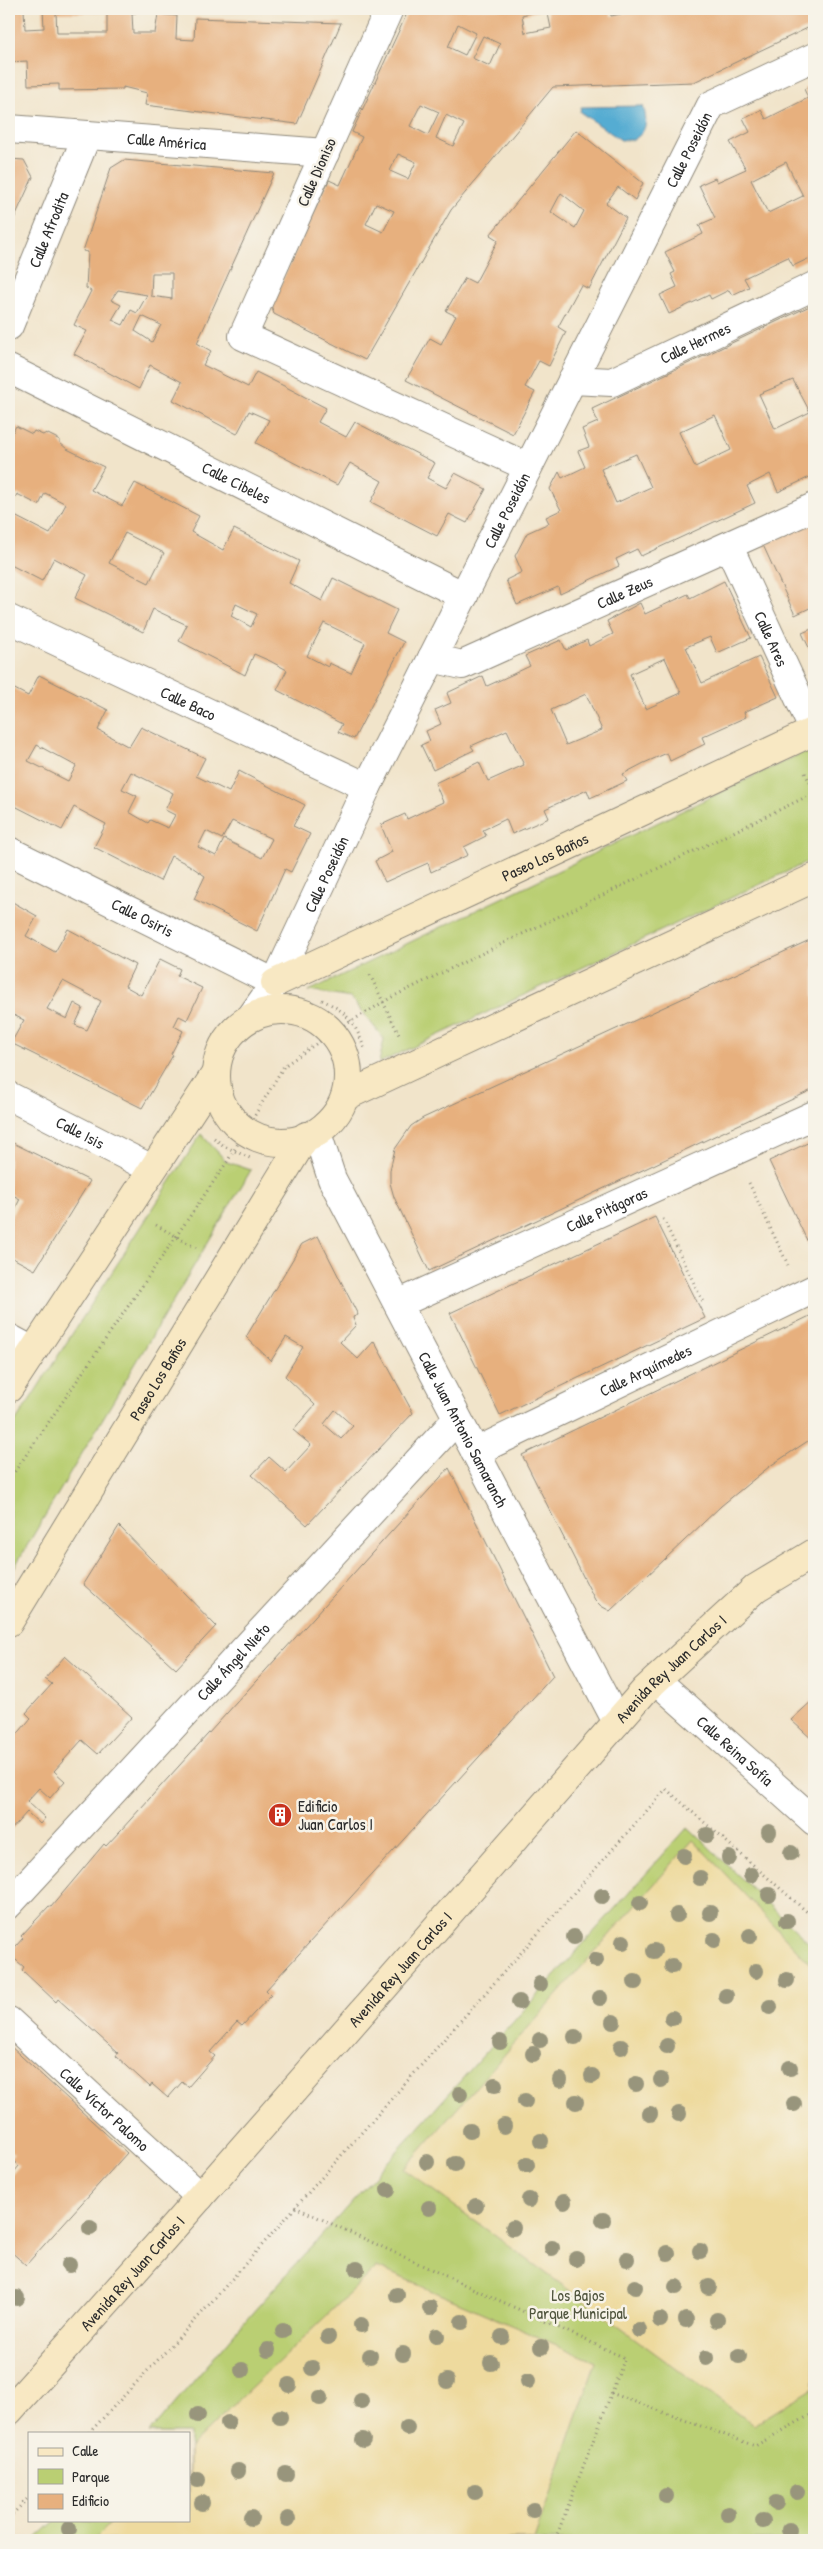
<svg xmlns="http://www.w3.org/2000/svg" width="823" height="2549" font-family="'Patrick Hand',sans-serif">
  <rect width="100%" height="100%" fill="#f7f3e8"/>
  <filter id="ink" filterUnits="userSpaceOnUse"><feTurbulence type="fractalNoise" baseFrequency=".02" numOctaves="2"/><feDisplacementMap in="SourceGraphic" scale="10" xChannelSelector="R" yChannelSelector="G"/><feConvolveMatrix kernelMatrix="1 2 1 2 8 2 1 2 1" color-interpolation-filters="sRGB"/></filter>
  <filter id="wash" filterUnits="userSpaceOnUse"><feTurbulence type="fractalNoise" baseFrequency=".0096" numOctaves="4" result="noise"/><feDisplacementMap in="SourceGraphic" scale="20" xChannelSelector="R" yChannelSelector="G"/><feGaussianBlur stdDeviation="1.12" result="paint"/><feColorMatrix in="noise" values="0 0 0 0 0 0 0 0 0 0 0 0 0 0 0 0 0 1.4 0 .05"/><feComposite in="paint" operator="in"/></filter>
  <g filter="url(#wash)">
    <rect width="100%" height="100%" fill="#f1e4ca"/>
    <g fill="#bacf73" stroke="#727d4f">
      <path d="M814,747V859L379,1063L384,1039L351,998L309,991Z"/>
      <path d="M201,1134L227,1162L251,1170L9,1576V1432Z"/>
      <path d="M688,1827L814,1948V2540H34L56,2520H189V2433H149L253,2312Z"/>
    </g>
    <g fill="#eeda9e" stroke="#8c8264">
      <path d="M693,1840L814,1968V2388L753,2425L404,2169Z"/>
      <path d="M377,2267L596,2362L534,2540H94L114,2520H189V2448Z"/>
    </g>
    <path fill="#55acd2" stroke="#406c7e" d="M643,106C648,121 647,132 633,140H621L580,112L581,107Z"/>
    <g id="blocks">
      <g fill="#e7b07e" fill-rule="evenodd">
        <path d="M9,9H24L25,29L44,28L43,9H136V13H132L133,33H155L158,14L177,16L176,39L194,40L195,18L341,23L297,124L145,105L147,93L123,87V89L59,90V84L28,85L27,61L9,62ZM56,13H107V33H57Z"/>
        <path d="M409,9H546L522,15L525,33L551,28L547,9H610L611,16L636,11V9H814V25L694,82L553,87L451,210L365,360L274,314L271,305L329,180L340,185L362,137L352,132ZM458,24L476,33L465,55L448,47ZM483,36L500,44L490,66L472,58ZM421,104L439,112L428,135L410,126ZM446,115L464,124L453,146L436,138ZM398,154L416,162L408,179L390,171ZM376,203L394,211L383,232L366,224Z"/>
        <path d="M814,84V256L793,266L788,257L744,278L749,287L732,295L729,290L711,299L709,295L669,314L660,295L677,287L671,274L675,272L665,252L703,234L699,225L715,218L699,185L715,178L717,182L746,169L730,142L750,132L743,118L761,110L766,119L808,98L804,89ZM786,162L803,196L768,213L751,180Z"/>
        <path d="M576,130L643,183L635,200L618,187L606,203L626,218L589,289L581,285L558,327L566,332L549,366L539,361L525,387L535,392L513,434L406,380L430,338L441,344L456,316L446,311L465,278L475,283L498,240L490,235ZM561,193L584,211L575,228L551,212Z"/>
        <path d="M9,159L24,160L33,177L9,230Z"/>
        <path d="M124,160L274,173L197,343L211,351L203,365L248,387L256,372L286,387L326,408L318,422L346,437L355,422L435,463L427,478L446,488L455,473L486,489L467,523L449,514L437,536L371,502L382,481L350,463L337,485L256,443L269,420L249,411L237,434L173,400L182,382L150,365L139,389L74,354L87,331L74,325L91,291L86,288L88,252L83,251L111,168ZM152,273H172V299L151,296ZM118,290L147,295L137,313L131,310L123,325L112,320L121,305L111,300ZM142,316L161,325L152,342L135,331Z"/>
        <path d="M814,304V475L778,492L770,474L747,486L755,503L641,556L637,549L616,559L619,566L560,594L558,587L517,605L506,580L522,572L515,556L527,533L549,523L546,517L561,510L550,489L559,472L562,478L585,467L578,451L589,447L582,429L598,422L592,409ZM793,380L810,412L775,429L759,394ZM715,415L731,450L695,467L679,432ZM636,454L651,487L616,503L601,469Z"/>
        <path d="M16,426L32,434L34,431L43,435L46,433L60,440V443L67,449L104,467L91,490L122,506L135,483L199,516L191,532L223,550L234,529L299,561L289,583L322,601L333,578L397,610L386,633L404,642L354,739L338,732L342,724L277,690L287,670L270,661L254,654L245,675L179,641L187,625L153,609L143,632L75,598L87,575L54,558L42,581L9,564V513L50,534L66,504L45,493L39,505L17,494L9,511V439ZM125,533L164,553L149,583L109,563ZM236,604L257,614L251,627L231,616ZM324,623L365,643L351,673L329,663L328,667L307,656Z"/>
        <path d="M814,522V606L795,615L763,545Z"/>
        <path d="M724,581L751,638L717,653L710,637L686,647L702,683L759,657L778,697L744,712L746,717L702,737L705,744L670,761L667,753L644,763L623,774L627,781L590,798L587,790L545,809L549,818L512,834L506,819L483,830L486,836L464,847L468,855L431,872L428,863L385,882L375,861L392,852L381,825L405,814L407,819L443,802L435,783L479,762L488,781L524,765L507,730L471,746L474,750L433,770L421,745L430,741L426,731L441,724L435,710L451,703L447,693L483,676L487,686L509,676L530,666L525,656L561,640L566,650L587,640L589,646L613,634L607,621L640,603L645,614L688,594L690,598ZM665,658L681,693L646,709L630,674ZM586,694L602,730L566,745L551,710Z"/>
        <path d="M814,628V658L802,633Z"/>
        <path d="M39,675L108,710L98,730L129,747L141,727L205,758L196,776L229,792L239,771L305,805L293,826L310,834L291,872L285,869L257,931L194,899L205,876L189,865L171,856L160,881L94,847L106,824L74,807L62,830L9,803V686L28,696ZM37,745L76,766L68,781L28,761ZM131,772L173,793L165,810L175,815L168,828L150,820L148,823L129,812L137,796L122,789ZM232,821L272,839L262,858L224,839L216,856L198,847L206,831L222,839Z"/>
        <path d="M9,900L37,916L26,936L55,952L68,929L135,965L125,986L141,995L160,959L180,969L177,976L202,988L187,1020L179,1016L174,1026L183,1031L171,1054L173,1055L142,1108L11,1043L24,1020L9,1013ZM63,981L101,1001L87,1030L75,1025L83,1008L74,1003L67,1019L47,1009Z"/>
        <path d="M814,938V1089L429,1271L394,1197L390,1183V1170L395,1149L411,1126L423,1118Z"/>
        <path d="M814,1140V1255L769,1161Z"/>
        <path d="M9,1141L90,1181L35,1270L9,1256V1221L20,1199L9,1193Z"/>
        <path d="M655,1217L705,1318L500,1415L450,1313Z"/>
        <path d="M318,1236L358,1315L353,1317L356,1325L340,1342L358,1359L374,1341L413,1413L307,1525L252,1475L269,1457L286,1472L311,1445L293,1430L315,1405L285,1376L303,1347L286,1337L271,1361L246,1337L302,1244ZM335,1410L353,1426L341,1439L324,1424Z"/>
        <path d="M814,1314V1437L770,1466L721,1506L610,1611L601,1606L595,1600L522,1455Z"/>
        <path d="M449,1468L553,1676L266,1990L271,1995L242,2026L237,2022L210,2052L215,2056L188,2087L182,2082L168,2098L152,2084L150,2087L116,2056L118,2053L58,1999L56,2002L22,1970L24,1967L9,1954L23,1938L21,1936L49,1906L51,1907L104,1844L106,1846L121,1830Z"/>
        <path d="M119,1526L216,1626L176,1669L83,1584Z"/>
        <path d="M65,1656L132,1717L98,1754L82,1740L54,1771L65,1781L50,1798L39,1788L27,1801L45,1818L40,1824L27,1812L9,1832V1744L31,1718L26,1713L52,1684L45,1679Z"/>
        <path d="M814,1699V1741L791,1720Z"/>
        <path d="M9,2045L127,2153L26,2265L9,2250V2178L19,2166L10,2158L14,2154L9,2149Z"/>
      </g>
    </g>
  </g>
  <g filter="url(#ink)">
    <use href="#blocks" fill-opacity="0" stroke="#8e887a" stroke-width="1"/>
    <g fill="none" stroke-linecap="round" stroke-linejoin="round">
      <g stroke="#8e887a" stroke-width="30">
        <g id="street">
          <path d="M389,9L243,336L528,467"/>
          <path id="s1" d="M9,129L325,153"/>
          <path id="s2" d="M9,326L87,135"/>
          <path id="s3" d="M9,369L464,596"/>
          <path id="s4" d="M572,380L612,382L814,286"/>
          <path id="s5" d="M729,547L814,731"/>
          <path id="s6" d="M9,619L367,787"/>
          <path id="s7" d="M432,658L462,665L814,507"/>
          <path id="s8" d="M9,851L275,983"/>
          <path id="s9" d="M251,1017L275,983L367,787L711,105L814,57"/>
          <path id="s10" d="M9,1096L152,1169"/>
          <path id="s11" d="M317,1133L332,1179L617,1722"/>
          <path id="s12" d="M398,1304L814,1115"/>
          <path d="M9,1338L33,1351"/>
          <path id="s13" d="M475,1452L814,1289"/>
          <path id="s14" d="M656,1680L814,1821"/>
          <path id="s15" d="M9,1904L457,1419"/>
          <path id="s16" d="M9,2021L200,2197"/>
        </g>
      </g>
      <g stroke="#8e887a" stroke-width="30">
        <g id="secondary">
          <path id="s17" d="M275,983L814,731"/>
          <circle cx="282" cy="1076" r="66"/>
          <path d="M346,1096L814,878"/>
          <path d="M9,1388L216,1073"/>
          <path id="s18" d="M9,1622L306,1136"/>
          <path id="s19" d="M9,2411L163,2239L646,1689L756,1588L814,1553"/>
        </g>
      </g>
      <g stroke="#8e887a" stroke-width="3" stroke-dasharray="1 4" stroke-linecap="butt">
        <path d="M805,773L814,790"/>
        <path d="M370,975L399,1035"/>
        <path d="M322,1000C348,1012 355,1023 365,1050"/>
        <path d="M214,1138L224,1146L252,1159"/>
        <path d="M749,1183L788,1265"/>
        <path d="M663,1219L704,1304"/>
        <path d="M156,1225L198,1249"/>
        <path d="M9,1480L227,1162L284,1066L333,1032L392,997L814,793"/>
        <path d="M295,2207L625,2358L555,2540"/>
        <path d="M611,2393L755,2446L814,2413"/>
        <path d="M89,2433L200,2315L666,1789L814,1918"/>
        <path d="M9,2518L29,2497"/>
      </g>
      <use href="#street" stroke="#fff" stroke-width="28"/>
      <use href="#secondary" stroke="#f8e8c3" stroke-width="28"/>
    </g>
    <g fill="#98957c">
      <circle cx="769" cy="1832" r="8"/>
      <circle cx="707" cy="1835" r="8"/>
      <circle cx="791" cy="1853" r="8"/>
      <circle cx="684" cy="1856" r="8"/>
      <circle cx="729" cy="1858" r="8"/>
      <circle cx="751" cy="1875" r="8"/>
      <circle cx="700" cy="1878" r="8"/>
      <circle cx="769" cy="1895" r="8"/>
      <circle cx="602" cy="1896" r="8"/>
      <circle cx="640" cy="1903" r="8"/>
      <circle cx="710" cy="1913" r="8"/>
      <circle cx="677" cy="1915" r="8"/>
      <circle cx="787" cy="1921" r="8"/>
      <circle cx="750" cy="1936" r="8"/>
      <circle cx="574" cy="1937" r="8"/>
      <circle cx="714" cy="1940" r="8"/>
      <circle cx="623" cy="1942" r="8"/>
      <circle cx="654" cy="1951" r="8"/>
      <circle cx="596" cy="1960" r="8"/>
      <circle cx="672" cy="1966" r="8"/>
      <circle cx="756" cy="1971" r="8"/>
      <circle cx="787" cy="1980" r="8"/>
      <circle cx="635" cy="1982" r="8"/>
      <circle cx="540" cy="1984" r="8"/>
      <circle cx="726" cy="1996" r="8"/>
      <circle cx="600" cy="1998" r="8"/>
      <circle cx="519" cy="2002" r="8"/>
      <circle cx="770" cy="2007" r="8"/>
      <circle cx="672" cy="2018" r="8"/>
      <circle cx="613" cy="2022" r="8"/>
      <circle cx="575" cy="2037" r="8"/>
      <circle cx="540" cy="2040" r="8"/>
      <circle cx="500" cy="2042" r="8"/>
      <circle cx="667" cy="2046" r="8"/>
      <circle cx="621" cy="2047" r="8"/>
      <circle cx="533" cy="2054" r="8"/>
      <circle cx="790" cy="2068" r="8"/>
      <circle cx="592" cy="2076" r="8"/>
      <circle cx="560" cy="2080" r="8"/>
      <circle cx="661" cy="2080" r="8"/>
      <circle cx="636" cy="2084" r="8"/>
      <circle cx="495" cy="2085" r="8"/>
      <circle cx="460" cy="2094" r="8"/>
      <circle cx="525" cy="2101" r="8"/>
      <circle cx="576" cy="2102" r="8"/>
      <circle cx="794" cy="2104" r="8"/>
      <circle cx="650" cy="2114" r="8"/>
      <circle cx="679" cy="2114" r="8"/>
      <circle cx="504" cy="2126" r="8"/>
      <circle cx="470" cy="2131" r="8"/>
      <circle cx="541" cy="2141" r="8"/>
      <circle cx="427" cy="2162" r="8"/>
      <circle cx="455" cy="2164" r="8"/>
      <circle cx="527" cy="2165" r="8"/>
      <circle cx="388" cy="2190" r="8"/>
      <circle cx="529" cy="2200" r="8"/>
      <circle cx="564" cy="2202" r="8"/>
      <circle cx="476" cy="2206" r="8"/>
      <circle cx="429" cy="2208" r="8"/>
      <circle cx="603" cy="2220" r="8"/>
      <circle cx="90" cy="2228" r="8"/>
      <circle cx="513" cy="2228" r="8"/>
      <circle cx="552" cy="2248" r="8"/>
      <circle cx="700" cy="2251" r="8"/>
      <circle cx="668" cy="2253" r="8"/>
      <circle cx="576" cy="2259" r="8"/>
      <circle cx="627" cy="2259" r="8"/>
      <circle cx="69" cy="2265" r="8"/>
      <circle cx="357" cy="2269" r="8"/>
      <circle cx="635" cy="2287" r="8"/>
      <circle cx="676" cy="2287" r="8"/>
      <circle cx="709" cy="2287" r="8"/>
      <circle cx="397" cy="2295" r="8"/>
      <circle cx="17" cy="2298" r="8"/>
      <circle cx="430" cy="2308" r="8"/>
      <circle cx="660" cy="2320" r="8"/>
      <circle cx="686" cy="2320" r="8"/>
      <circle cx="717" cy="2320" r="8"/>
      <circle cx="462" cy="2322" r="8"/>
      <circle cx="361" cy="2325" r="8"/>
      <circle cx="639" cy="2330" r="8"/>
      <circle cx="283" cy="2331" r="8"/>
      <circle cx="437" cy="2336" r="8"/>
      <circle cx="328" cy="2337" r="8"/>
      <circle cx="502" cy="2337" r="8"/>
      <circle cx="541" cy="2347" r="8"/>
      <circle cx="268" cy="2350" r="8"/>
      <circle cx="403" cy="2354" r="8"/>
      <circle cx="370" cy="2356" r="8"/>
      <circle cx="739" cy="2356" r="8"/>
      <circle cx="706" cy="2358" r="8"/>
      <circle cx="491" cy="2363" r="8"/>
      <circle cx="312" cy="2368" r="8"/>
      <circle cx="242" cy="2370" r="8"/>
      <circle cx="447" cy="2381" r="8"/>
      <circle cx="528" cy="2381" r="8"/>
      <circle cx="289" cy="2385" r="8"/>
      <circle cx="320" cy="2398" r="8"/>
      <circle cx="361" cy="2401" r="8"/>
      <circle cx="198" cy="2415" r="8"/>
      <circle cx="280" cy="2417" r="8"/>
      <circle cx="228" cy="2423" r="8"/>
      <circle cx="407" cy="2428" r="8"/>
      <circle cx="363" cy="2440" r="8"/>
      <circle cx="238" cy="2471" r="8"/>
      <circle cx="286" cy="2474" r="8"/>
      <circle cx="198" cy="2480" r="8"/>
      <circle cx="475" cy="2492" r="8"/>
      <circle cx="797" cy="2492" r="8"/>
      <circle cx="666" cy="2496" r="8"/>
      <circle cx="202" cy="2503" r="8"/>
      <circle cx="776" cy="2503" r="8"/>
      <circle cx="533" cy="2510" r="8"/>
      <circle cx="728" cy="2514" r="8"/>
      <circle cx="251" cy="2518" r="8"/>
      <circle cx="288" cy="2519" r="8"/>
      <circle cx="763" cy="2521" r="8"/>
      <circle cx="69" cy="2529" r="8"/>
      <circle cx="789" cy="2530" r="8"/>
    </g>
  </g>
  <defs>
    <g id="building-disc" transform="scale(1.25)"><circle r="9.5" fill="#c8321e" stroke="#f7f3e8"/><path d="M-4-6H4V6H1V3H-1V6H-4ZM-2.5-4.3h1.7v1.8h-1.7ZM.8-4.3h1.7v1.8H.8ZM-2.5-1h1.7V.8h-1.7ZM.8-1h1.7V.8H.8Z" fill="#fff"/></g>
  </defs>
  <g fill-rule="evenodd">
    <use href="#building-disc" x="280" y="1815"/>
  </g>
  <g text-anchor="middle" stroke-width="5" stroke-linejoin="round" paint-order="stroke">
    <g font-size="16" fill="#2b2b2b" stroke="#f7f3e8">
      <text dy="6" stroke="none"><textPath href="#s1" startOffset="158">Calle América</textPath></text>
      <text dy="6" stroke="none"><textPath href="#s9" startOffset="972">Calle Poseidón</textPath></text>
      <text transform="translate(316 172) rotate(-66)" y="6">Calle Dioniso</text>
      <text dy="6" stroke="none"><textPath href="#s2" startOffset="104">Calle Afrodita</textPath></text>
      <text dy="6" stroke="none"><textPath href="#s4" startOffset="132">Calle Hermes</textPath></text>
      <text dy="6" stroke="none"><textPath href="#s3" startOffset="254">Calle Cibeles</textPath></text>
      <text dy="6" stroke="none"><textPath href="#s9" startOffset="568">Calle Poseidón</textPath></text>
      <text dy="6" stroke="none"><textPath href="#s7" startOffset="209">Calle Zeus</textPath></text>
      <text dy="6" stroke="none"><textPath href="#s5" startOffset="101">Calle Ares</textPath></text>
      <text dy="6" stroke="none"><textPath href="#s6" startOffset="198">Calle Baco</textPath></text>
      <text dy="6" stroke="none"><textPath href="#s17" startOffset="298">Paseo Los Baños</textPath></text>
      <text dy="6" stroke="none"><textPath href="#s9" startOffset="162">Calle Poseidón</textPath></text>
      <text dy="6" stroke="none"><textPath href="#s8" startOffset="149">Calle Osiris</textPath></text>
      <text dy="6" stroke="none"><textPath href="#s10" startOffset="80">Calle Isis</textPath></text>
      <text dy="6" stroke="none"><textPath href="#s12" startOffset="229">Calle Pitágoras</textPath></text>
      <text dy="6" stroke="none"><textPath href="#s13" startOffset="189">Calle Arquímedes</textPath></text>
      <text dy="6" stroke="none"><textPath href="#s18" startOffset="285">Paseo Los Baños</textPath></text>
      <text dy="6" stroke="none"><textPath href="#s11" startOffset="331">Calle Juan Antonio Samaranch</textPath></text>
      <text dy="6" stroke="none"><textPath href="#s15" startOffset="330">Calle Ángel Nieto</textPath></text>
      <text dy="6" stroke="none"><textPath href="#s19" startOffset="995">Avenida Rey Juan Carlos I</textPath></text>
      <text dy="6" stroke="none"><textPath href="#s14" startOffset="106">Calle Reina Sofía</textPath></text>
      <text dy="6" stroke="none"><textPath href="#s19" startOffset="590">Avenida Rey Juan Carlos I</textPath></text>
      <text dy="6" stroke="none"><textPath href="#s16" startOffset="130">Calle Víctor Palomo</textPath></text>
      <text dy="6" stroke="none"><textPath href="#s19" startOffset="185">Avenida Rey Juan Carlos I</textPath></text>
    </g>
    <g font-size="16" fill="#2b2b2b" stroke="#f7f3e8" text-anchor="start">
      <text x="298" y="1812">Edificio<tspan x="298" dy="18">Juan Carlos I</tspan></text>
    </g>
    <g font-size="16" fill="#4f543d" stroke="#f7f3e8">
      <text x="578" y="2301">Los Bajos<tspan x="578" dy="18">Parque Municipal</tspan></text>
    </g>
  </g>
  <rect width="823" height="2549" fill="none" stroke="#f7f3e8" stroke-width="30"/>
  <rect x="28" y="2432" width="162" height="90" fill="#f7f3e8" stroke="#a5a39c"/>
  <rect x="38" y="2448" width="25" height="8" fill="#f8e8c3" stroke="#a5a39c"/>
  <text x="72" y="2456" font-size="15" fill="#2b2b2b">Calle</text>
  <rect x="38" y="2469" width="25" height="15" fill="#bacf73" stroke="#a5a39c"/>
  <text x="72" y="2482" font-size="15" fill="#2b2b2b">Parque</text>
  <rect x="38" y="2494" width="25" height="15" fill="#e7b07e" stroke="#a5a39c"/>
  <text x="72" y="2506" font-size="15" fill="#2b2b2b">Edificio</text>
</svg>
